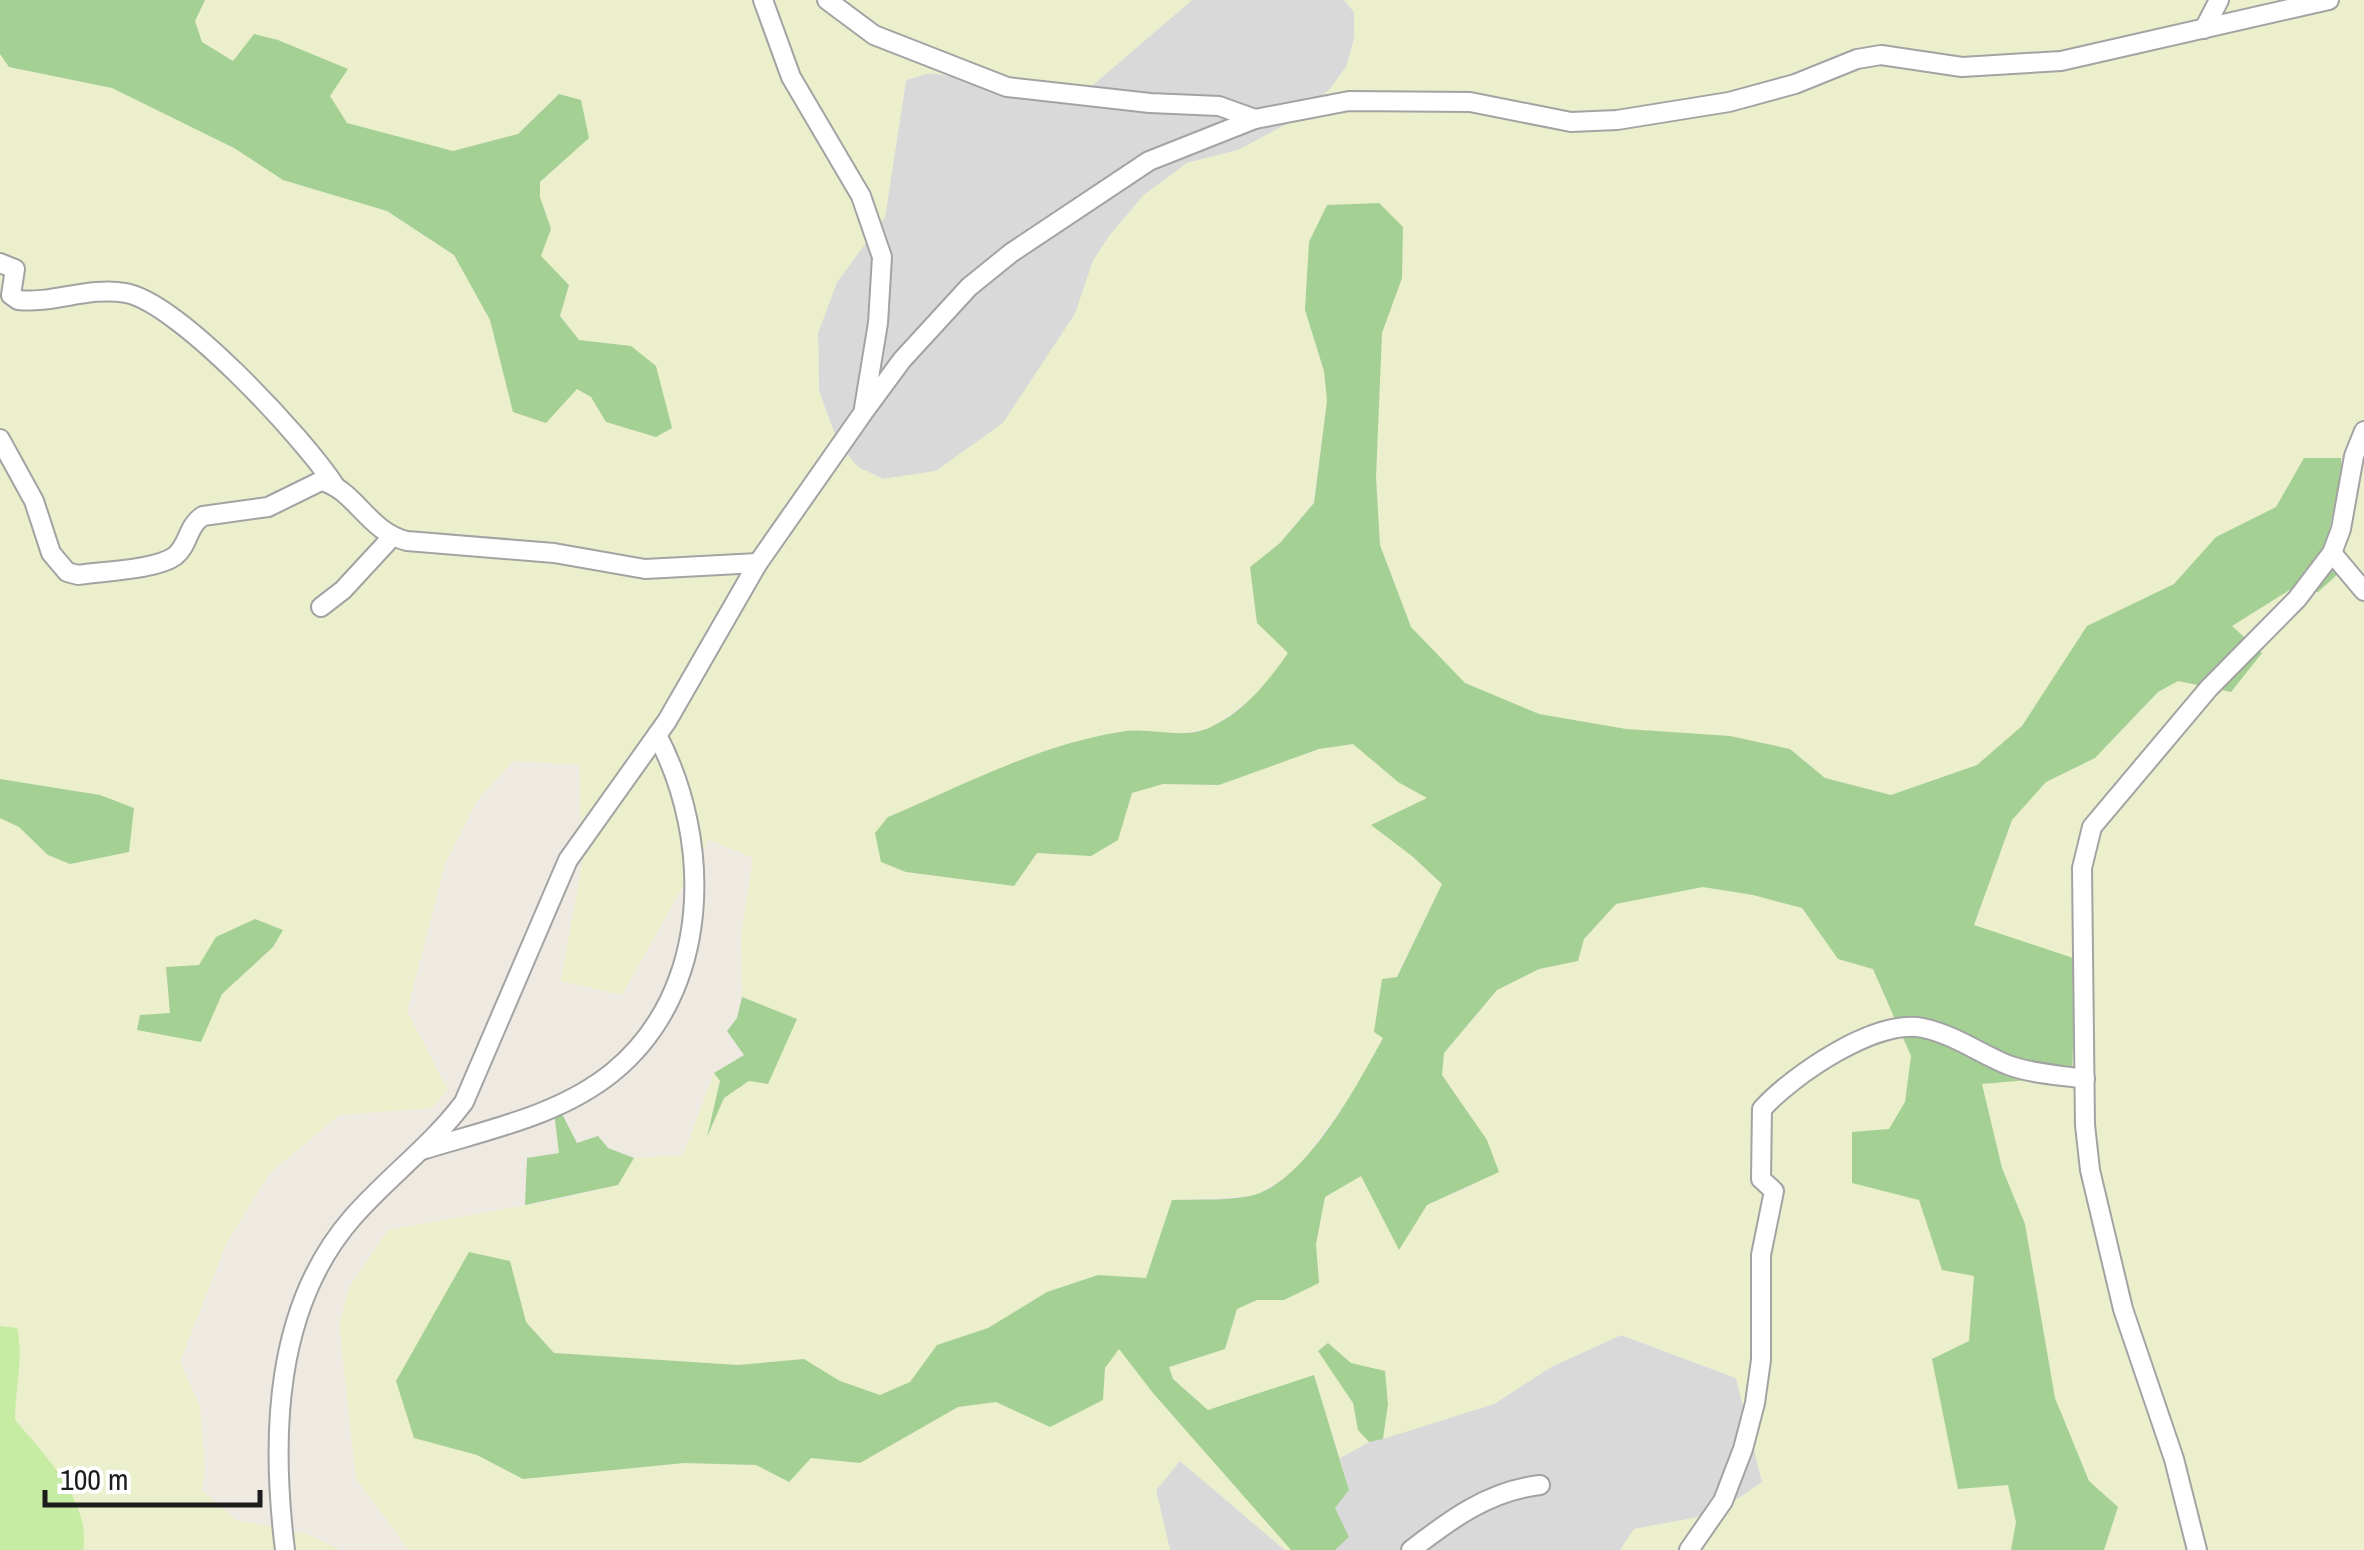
<svg xmlns="http://www.w3.org/2000/svg" width="2364" height="1550" font-family="'Archivo Narrow',sans-serif">
  <rect width="100%" height="100%" fill="#eeeae1"/>
  <g fill="#dad9d9">
    <path d="M1192,0H1344L1354,12V39L1347,65L1331,88L1289,123L1238,150L1187,163L1144,195L1109,236L1093,261L1075,314L1003,423L936,471L883,479L858,467L838,443L819,391L818,333L837,282L885,217L906,80L930,73L1080,96Z"/>
    <path d="M1621,1335L1736,1378L1763,1483L1715,1514L1634,1529L1620,1550H1335L1348,1537L1335,1508L1349,1490L1340,1458L1369,1442L1494,1404L1551,1367Z"/>
    <path d="M1180,1461L1285,1550H1170L1156,1490Z"/>
  </g>
  <g fill="#ebefcb">
    <path d="M205,0H1192L1080,96L930,73L906,80L885,217L837,282L818,333L819,391L838,443L858,467L883,479L936,471L1003,423L1075,314L1093,261L1109,236L1144,195L1187,163L1238,150L1289,123L1331,88L1347,65L1354,39V12L1344,0H2364V1550H2104L2118,1507L2089,1481L2055,1398L2025,1224L2002,1168L1982,1084L1974,926L2012,820L2046,782L2095,758L2158,692L2178,681L2231,692L2232,626L2291,589L2318,592L2342,469L2304,458L2277,507L2216,537L2175,584L2087,626L2022,726L1977,765L1891,795L1825,778L1790,749L1626,729L1539,714L1465,683L1411,627L1380,545L1376,477L1382,333L1402,278L1403,228L1379,203L1305,310L1324,371L1327,401L1313,503L1280,543L1250,567L1257,623L1288,653L1261,692L1210,728L1172,735L1123,731L953,790L889,817L905,872L1014,886L1037,853L1091,856L1131,793L1163,784L1219,785L1319,749L1353,744L1398,782L1428,798L1372,825L1412,856L1442,884L1396,977L1383,1037L1353,1093L1294,1172L1253,1196L1172,1200L1146,1279L1098,1275L1047,1292L988,1328L937,1345L910,1382L880,1395L840,1381L804,1359L738,1365L554,1353L526,1323L510,1261L469,1253L443,1302L414,1438L477,1455L523,1479L684,1463L756,1465L789,1482L811,1458L860,1463L958,1407L996,1402L1105,1368L1119,1348L1153,1393L1291,1550H1285L1180,1461L1156,1490L1170,1550H409L356,1479L339,1324L350,1286L388,1230L566,1198L618,1185L634,1158L683,1155L714,1073L720,1081L708,1132L724,1098L749,1081L796,1019L742,997L741,936L753,858L709,840L622,995L561,981L582,864L579,765L513,761L477,801L445,864L407,1011L448,1090L431,1108L339,1115L270,1173L227,1242L180,1362L200,1406L205,1467L202,1490L236,1520L307,1534L341,1550H0V818L19,827L48,855L71,864L129,852L100,795L0,779V54L10,67L112,88L234,148L283,180L387,211L454,255L490,320L502,369L566,402L576,389L591,397L606,422L656,437L630,346L579,340L560,316L569,285L541,256L551,229L540,197V182L589,138L559,94L518,134L453,151L415,142L347,123L330,96L233,61L201,42L195,21Z"/>
    <path d="M1703,887L1753,895L1802,908L1838,959L1872,968L1911,1056L1905,1102L1889,1130L1919,1200L1942,1269L1974,1276L1959,1488L2008,1485L2016,1522L2011,1550H1620L1634,1529L1715,1514L1762,1482L1736,1378L1621,1335L1551,1367L1494,1404L1383,1439L1388,1404L1328,1343L1319,1351L1353,1403L1358,1430L1369,1442L1340,1458L1314,1375L1208,1410L1173,1379L1169,1367L1225,1349L1237,1309L1257,1300H1284L1319,1283L1316,1244L1325,1197L1362,1175L1399,1249L1427,1205L1471,1186L1487,1140L1442,1075L1444,1054L1497,990L1539,969L1578,961L1584,939L1616,904Z"/>
  </g>
  <path fill="#c6eca3" d="M0,1326L17,1328C24,1358 15,1388 15,1420C43,1453 92,1503 83,1550H0Z"/>
  <g fill="#a4d093">
    <path d="M0,0H205L195,21L202,42L233,61L254,34L278,40L348,69L330,96L347,123L453,151L518,134L559,94L581,100L589,138L540,182V197L551,229L541,256L569,285L560,316L579,340L631,346L656,366L672,428L656,437L606,422L591,397L577,389L546,423L513,412L490,320L454,255L387,211L283,180L234,148L112,88L9,67L0,54Z"/>
    <path d="M1379,203L1403,227L1402,278L1382,333L1376,477L1380,545L1411,627L1465,683L1539,714L1626,729L1730,736L1790,749L1825,778L1891,795L1977,765L2022,726L2087,626L2174,584L2216,537L2276,507L2304,458H2341L2342,469L2327,541L2338,574L2318,592L2291,589L2232,626L2262,653L2231,692L2178,681L2158,692L2095,758L2046,782L2012,820L1974,925L2076,959L2072,1076L1982,1084L2002,1168L2025,1224L2055,1398L2089,1481L2118,1507L2104,1550H2011L2016,1522L2008,1485L1958,1489L1932,1359L1969,1341L1974,1276L1942,1270L1919,1200L1852,1183V1132L1889,1129L1905,1102L1911,1056L1873,969L1838,959L1802,908L1753,895L1703,887L1616,904L1584,939L1578,961L1539,969L1497,990L1444,1053L1442,1075L1487,1140L1499,1172L1427,1205L1399,1250L1361,1176L1325,1197L1316,1244L1319,1283L1284,1300H1257L1237,1309L1225,1349L1169,1367L1173,1379L1208,1410L1314,1375L1349,1490L1335,1508L1349,1537L1335,1550H1291L1153,1393L1119,1349L1105,1368L1103,1400L1050,1427L996,1402L958,1407L860,1463L811,1458L789,1482L756,1465L684,1463L523,1479L477,1455L414,1438L396,1381L469,1252L510,1261L526,1322L554,1353L738,1365L804,1359L840,1381L880,1395L910,1382L937,1345L988,1328L1047,1292L1098,1275L1146,1278L1172,1200C1197,1199 1225,1201 1250,1196C1304,1185 1358,1084 1383,1038L1374,1032L1382,979L1397,977L1442,884L1412,856L1371,825L1427,798L1398,782L1353,744L1319,749L1219,785L1163,784L1132,793L1118,840L1091,856L1037,853L1014,886L906,872L881,862L875,833L888,817C964,785 1038,745 1120,732C1150,726 1181,741 1211,727C1245,711 1267,683 1288,653L1257,623L1250,567L1280,543L1314,503L1327,401L1324,371L1305,310L1309,242L1327,205Z"/>
    <path d="M0,779L100,795L134,808L129,852L70,864L48,855L19,827L0,818Z"/>
    <path d="M255,919L283,930L273,947L222,994L201,1042L137,1030L140,1015L170,1013L166,967L199,965L216,937Z"/>
    <path d="M742,997L797,1019L768,1084L749,1081L724,1098L707,1137L720,1081L714,1073L744,1055L727,1031L737,1018Z"/>
    <path d="M554,1112L563,1116L577,1143L598,1136L608,1148L634,1158L618,1185L525,1205L527,1158L559,1153Z"/>
    <path d="M1328,1343L1351,1363L1385,1371L1388,1404L1383,1439L1369,1442L1358,1430L1353,1403L1318,1351Z"/>
  </g>
  <g fill="none" stroke-linecap="round" stroke-linejoin="round">
    <g stroke="#a3a3a3" stroke-width="22">
      <g id="minor">
        <path d="M763,0L791,77L861,196L882,257L878,323L864,408"/>
        <path d="M827,0L874,35L1007,87L1150,103L1219,106L1255,119"/>
        <path d="M2204,29L2219,0"/>
        <path d="M0,263L15,269L11,295L18,300C53,304 89,286 126,293C179,303 304,438 335,486"/>
        <path d="M0,439L34,501L51,553L67,572L78,575C103,571 156,570 175,556C189,545 187,526 203,516L268,507L321,481C355,489 368,532 407,541L554,553L645,569L758,563"/>
        <path d="M2332,553L2364,591"/>
        <path d="M321,607L343,590L392,537"/>
        <path d="M422,1150C486,1130 559,1116 613,1072C712,991 713,841 657,735"/>
        <path d="M285,1550C271,1437 274,1307 353,1217C388,1177 432,1145 464,1102L568,860L667,721L758,563L863,413L902,360L969,287L1011,253L1149,161L1255,119L1349,101L1470,102L1571,122L1617,120L1729,102L1795,84L1857,59L1881,55L1962,67L2061,61L2329,0"/>
        <path d="M1411,1550C1451,1519 1489,1491 1540,1485"/>
        <path d="M1689,1550L1723,1501L1743,1449L1755,1403L1761,1360V1255L1774,1191L1761,1179L1762,1109C1793,1075 1876,1018 1923,1028C1955,1035 1979,1053 2008,1065C2032,1074 2060,1075 2085,1079"/>
        <path d="M2197,1550L2174,1459L2123,1309L2090,1170L2085,1125L2082,868L2092,827L2209,688L2297,599L2332,553L2341,529L2354,456L2364,431"/>
      </g>
    </g>
    <use href="#minor" stroke="#fff" stroke-width="18"/>
  </g>
  <path d="M45 1490v15h215v-15" fill="none" stroke="#1c1c1c" stroke-width="5"/>
  <text x="60" y="1490" font-size="30" fill="#1c1c1c" stroke="#ffffff" stroke-width="8" paint-order="stroke">100 m</text>
</svg>
